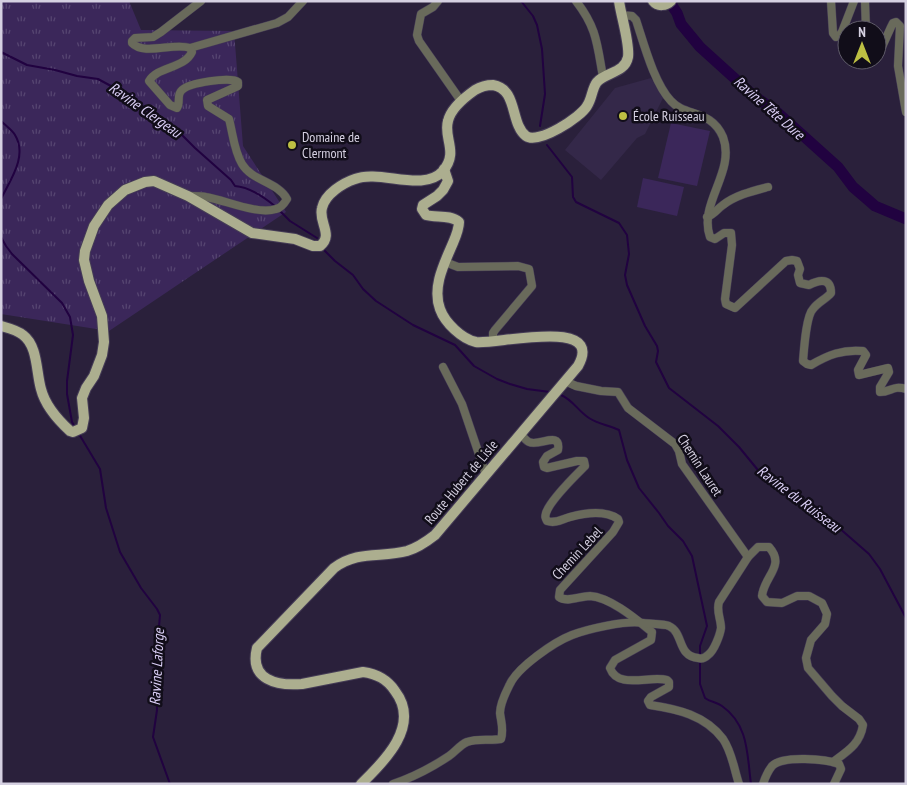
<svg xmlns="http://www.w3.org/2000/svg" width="907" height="785" font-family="'PT Sans Narrow',sans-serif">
  <defs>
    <pattern id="grass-tufts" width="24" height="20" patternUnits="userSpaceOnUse" patternTransform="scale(1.25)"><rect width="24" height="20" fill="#3b275a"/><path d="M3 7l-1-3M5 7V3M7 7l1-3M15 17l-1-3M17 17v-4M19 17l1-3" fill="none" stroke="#564571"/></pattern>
  </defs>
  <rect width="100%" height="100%" fill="#2a203b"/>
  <path fill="#342849" d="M651,78L663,98L645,134L637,138L601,180L565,150L615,88Z"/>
  <path fill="url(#grass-tufts)" d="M1,1H129L141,30L234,31L243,146L286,212L109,331L1,314Z"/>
  <g fill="#3b275a">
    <path d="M671,123L710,131L697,186L658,178Z"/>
    <path d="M643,178L684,187L677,216L637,207Z"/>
  </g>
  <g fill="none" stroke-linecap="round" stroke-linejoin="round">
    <g stroke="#210240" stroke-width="2">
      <path d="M521,1L533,16L537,25L542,49L545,94L540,126"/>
      <path d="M1,52L27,65L55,70L77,76L98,79L111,86L172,125L195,148L231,180L235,186C250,187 264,197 276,207"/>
      <path d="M1,121C6,126 12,130 15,135C28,156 10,180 1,199"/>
      <path d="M547,145L572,177L573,197L576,202L619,223L627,235L629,254L625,275L627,285L645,326L657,346L658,351L656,362L669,388L718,426L739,447L762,475L774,484L791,492L806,505L830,520L869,554L880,569L906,618"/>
      <path d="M279,210L290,221L317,238"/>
      <path d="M1,237L6,246L12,254L62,303L70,317L73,335L67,381V394L72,422L75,427"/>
      <path d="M325,251L335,261L353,275L363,289L376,301L413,325L455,345L474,366L497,379L510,384L527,389L550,392"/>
      <path d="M561,395C573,400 578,411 589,418C598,424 608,425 619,430L627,460L639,488L659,513L668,526L683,541L692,556L707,626L700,646V655"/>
      <path d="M79,434L100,469L106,508L120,552L141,588L157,609L160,615L156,661L157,710L153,737L170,784"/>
      <path d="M700,660V684L705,698C710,702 717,702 722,706C749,725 747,755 751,784"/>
    </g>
    <path stroke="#210240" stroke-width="11" d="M669,1L677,13L681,24L700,47L753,95L778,113L838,167L853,187L867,199L875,206L906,219"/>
    <g stroke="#453c56" stroke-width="9">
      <g id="minor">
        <path d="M438,1L433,7L421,14L417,35L419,41L461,101"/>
        <path d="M576,1C597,28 597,44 603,77"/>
        <path d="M831,1L833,33L836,37L839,36L842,32L854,1"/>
        <path d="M865,1L866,30"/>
        <path d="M621,15L632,16L636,20C644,44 654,83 671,101C685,117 711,109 723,137C736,172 698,203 710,237L715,239L724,233H731L732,245L725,299L726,304L735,308L786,261L792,260L797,261L800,269L798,275L800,283L809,285C820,279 831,278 831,293C826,299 818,302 813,309C806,316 804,350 803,361L807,364L811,365C828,355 843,349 863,351L866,355L858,370L859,375L888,368L889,372L880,387V392C891,392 893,385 906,389"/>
        <path d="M190,48L277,23L288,17L303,1"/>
        <path d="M877,58L891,27L893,23L896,22L900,26L898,66L906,112"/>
        <path d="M869,60L873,61L875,60"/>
        <path d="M190,196C196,196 201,196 206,197C225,200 257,215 276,209C281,208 284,204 287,199C278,182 252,181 242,164C234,151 233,134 229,119L208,106L207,100L238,86V82C231,76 189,83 182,90C176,95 181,102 177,108L170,105L149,81C158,66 184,69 192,52L190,48C175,42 144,56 132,43V41L135,38L153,37L161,32L201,1"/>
        <path d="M707,217C715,214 717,209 723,205C736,195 753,191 768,187"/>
        <path d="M445,262L458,267L518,266L529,269L532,286L495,330L493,333V341"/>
        <path d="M443,367L462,404L486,475"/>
        <path d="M565,381L576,386L601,391L618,392L628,408L675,444L679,451L682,464L748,557"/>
        <path d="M520,434C523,436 526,441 529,442C539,447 561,430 558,450L547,456L543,462L544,467L547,468L577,461H584L585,466C575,476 550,500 546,513C545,517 545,517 547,521C556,524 562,519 570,517C585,513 605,510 618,519L619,522L613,532L560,590L559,597C567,603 580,596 590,596C610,597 637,620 652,632L651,640L615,660L610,668C618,690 650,675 667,680L669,682V687L651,697L648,701L650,705C677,709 705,715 723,739C732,752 734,769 739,784"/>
        <path d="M393,784C414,777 431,768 449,756C455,752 460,745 467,742C478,738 490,741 501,739C504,729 501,722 500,713C500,703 506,692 510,684C518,667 554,642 572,635C588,629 626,620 643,623C649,624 664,624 669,626C684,633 677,656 698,658C701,659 705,658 708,655C714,651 720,635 721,628C721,619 716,611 719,602L748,557L758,547H769C786,566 764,576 762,596L767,602L782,603L797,596H809L822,603L827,614L825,624L811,640L806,658L808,668L832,696L842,706L859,719L863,725C860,744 848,751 833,762"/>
        <path d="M763,784C765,778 768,771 772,766C783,755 826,759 839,764L841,769L834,784"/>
      </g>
    </g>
    <g stroke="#453c56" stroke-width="12">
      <g id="major">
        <path d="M653,1C658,7 666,6 671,1"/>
        <path d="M1,326C8,328 17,330 23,335C38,346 36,372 41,389C45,405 58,420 70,431L73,432L82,428L84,418L82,398L86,388L94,376L102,355L104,342L102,316L89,281L84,260L85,251L94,226L108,205L125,190L145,182L154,181L188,196L252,233L295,239L313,246H320C334,235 318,222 322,208C325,194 343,183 355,179C380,169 423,193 443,171C459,152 443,138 448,121C451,108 465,97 475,90C480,87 487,85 493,85C518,89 510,124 526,136C538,145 581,117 587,106C592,99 592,88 597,82C606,72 625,73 628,57C630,44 621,16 619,1"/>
        <path d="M361,784C385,761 421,725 395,691C387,679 377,674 363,672L302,684C277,686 249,680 257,648L334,568C358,550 381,558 407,551C417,548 426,542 435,535L578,366C606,316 495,345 476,342C462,339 445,323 440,309C432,287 444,264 453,243C456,236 459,229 459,222C450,214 436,218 426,215L422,209L423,205L437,196L443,190L448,181L444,169"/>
      </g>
    </g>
    <use href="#minor" stroke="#696a5b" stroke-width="8"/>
    <use href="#major" stroke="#acae8f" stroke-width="10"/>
  </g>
  <g fill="#bdbf43" stroke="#110d19" stroke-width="2">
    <circle cx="623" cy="116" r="5"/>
    <circle cx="292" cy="145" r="5"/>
  </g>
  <g text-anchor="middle" stroke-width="5" stroke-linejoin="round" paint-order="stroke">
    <g font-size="14" fill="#d5d0e1" stroke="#110d19" text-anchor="start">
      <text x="633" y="121">École Ruisseau</text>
      <text x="302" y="142">Domaine de<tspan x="302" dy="16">Clermont</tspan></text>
    </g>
    <g font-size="14" fill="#d5d0e1" stroke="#110d19">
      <text transform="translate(700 465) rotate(57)" y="5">Chemin Lauret</text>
      <text transform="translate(461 482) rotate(-50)" y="5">Route Hubert de Lisle</text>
      <text transform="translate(577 553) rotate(-47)" y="5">Chemin Lebel</text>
    </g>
    <g font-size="15" font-style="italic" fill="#dacef5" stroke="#110d19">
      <text transform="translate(769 108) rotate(41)" y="5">Ravine Tête Dure</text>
      <text transform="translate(145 110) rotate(35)" y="5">Ravine Clergeau</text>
      <text transform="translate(799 499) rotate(37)" y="5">Ravine du Ruisseau</text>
      <text transform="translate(157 667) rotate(-87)" y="5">Ravine Laforge</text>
    </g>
  </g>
  <rect width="907" height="785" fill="none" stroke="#d5d0e1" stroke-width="5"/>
  <g transform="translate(862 45)"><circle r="24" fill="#110d19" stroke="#5f5b69"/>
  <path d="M0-4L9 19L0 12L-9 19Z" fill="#bdbf43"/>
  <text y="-8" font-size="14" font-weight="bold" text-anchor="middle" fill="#d5d0e1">N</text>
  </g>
</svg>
